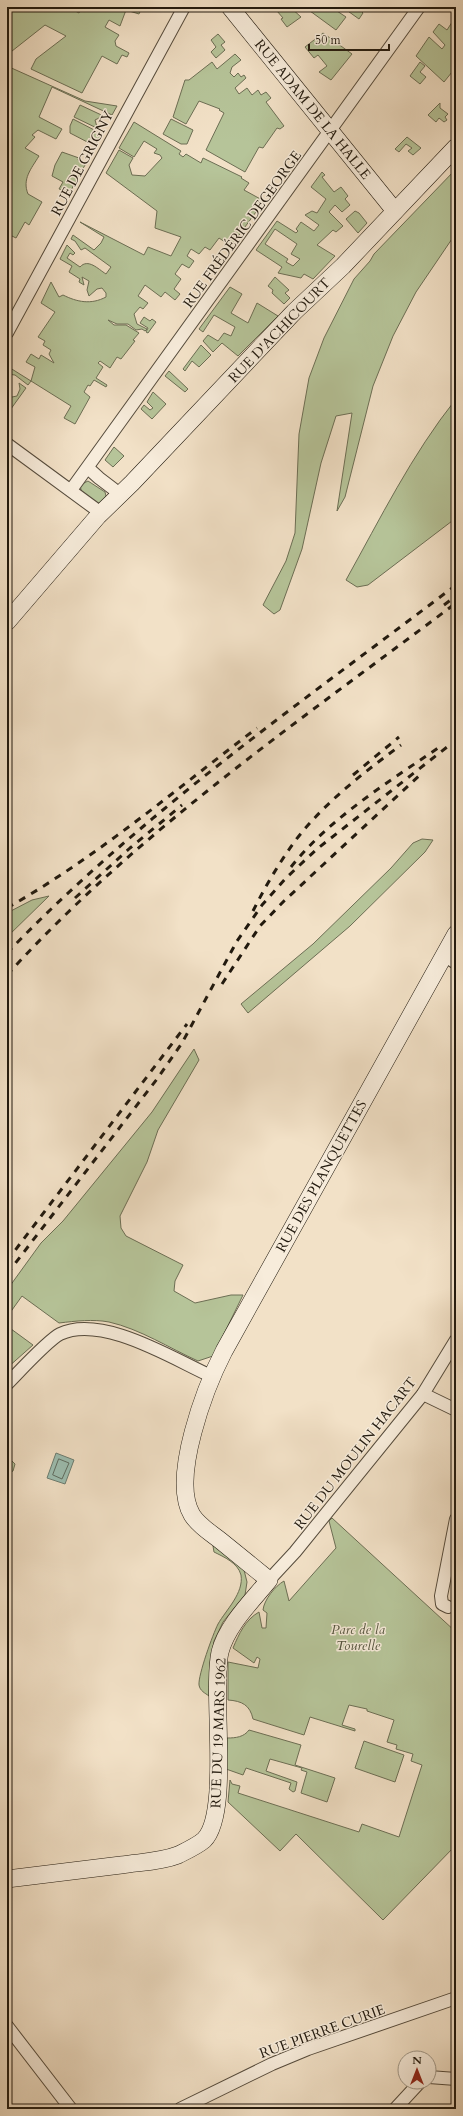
<svg xmlns="http://www.w3.org/2000/svg" width="463" height="2116" font-family="Cardo,serif">
  <rect width="100%" height="100%" fill="#f2e1c7"/>
  <filter id="stains"><feTurbulence type="fractalNoise" baseFrequency=".005" numOctaves="4"/><feColorMatrix values="0 0 0 0 .2 0 0 0 0 .09 0 0 0 0 .02 0 0 0 .5 -.17"/></filter>
  <radialGradient id="worn" r=".72"><stop offset=".6" stop-color="#630" stop-opacity="0"/><stop offset="1" stop-color="#630" stop-opacity=".3"/></radialGradient>
  <g fill="#b6c499" stroke="#6c6e54" fill-rule="evenodd">
    <path d="M7,7H68L79,13L82,7H142L139,14L126,10L120,26L109,20L105,27L119,35L115,41L116,46L129,53L127,57L122,55L117,64L102,56L82,93L31,69L36,59L66,36L45,25L7,55Z"/>
    <path d="M277,7H290L301,17L287,27L281,19L283,18L277,11L279,9Z"/>
    <path d="M310,7H331L346,17L336,30L310,11Z"/>
    <path d="M345,7H363L361,11L363,13L359,19L345,9Z"/>
    <path d="M456,16V67L444,82L416,56L429,37L442,49L445,45L433,32L439,24L447,30Z"/>
    <path d="M323,33L352,54L331,80L319,72L327,66L318,55L314,58L305,47Z"/>
    <path d="M218,34L225,42L221,45L225,50L216,58L211,52L216,47L211,40Z"/>
    <path d="M235,54L241,60L232,67L230,73L234,77L238,73L241,77L244,75L246,78L235,88L239,94L247,88L252,95L258,90L261,95L266,92L271,98L266,102L284,126L280,129L277,128L263,148L259,147L245,172L206,150L224,113L219,110L220,109L199,101L186,124L173,117L185,80H189L212,62L217,69Z"/>
    <path d="M420,62L425,66L420,72L426,77L420,84L410,76Z"/>
    <path d="M7,66L85,101L117,106L112,115L52,87L39,117L62,129L56,139L38,130L32,135L35,137L25,148L39,156C31,169 22,179 28,194L42,202L29,225L25,222L16,238L10,235L7,239Z"/>
    <path d="M440,103V108L448,114L445,117L447,120L444,122L439,118L436,122L428,115Z"/>
    <path d="M80,105L110,119L101,117L95,120L97,127L103,131L74,117Z"/>
    <path d="M73,119L102,134L95,146L70,133V126Z"/>
    <path d="M171,119L193,130L187,144H181L163,134Z"/>
    <path d="M134,122L181,151L179,154L183,157L186,154L201,163L203,158L242,177L241,178L249,183L244,190L264,201L231,246L219,238L210,250L205,247L199,254L191,249L187,256L194,261L189,268L182,264L175,274L181,279L174,289L180,294L175,300L165,292L161,297L145,285L138,296L148,303L143,309L140,307L134,314L137,324L147,329L145,331L142,329L136,330L128,324H117L108,320L114,325H126L139,333L133,340L135,341L121,359L117,357L110,368L100,361L98,363L103,367L96,378L107,385L106,387L94,380L90,386L88,385L84,392L90,397L75,424L64,418L71,406L31,381L28,385L15,375L7,374V366L31,381L35,367L26,362L31,354L39,359L41,355L54,363L49,354L51,350L43,345L45,341L38,337L55,312L41,303L51,282L59,297L63,295C77,302 91,305 106,297V293L102,288L97,289L89,296L87,290L89,281L82,277L84,285L79,282L80,279L69,272L72,266L60,259L67,245L75,253L73,255L70,253L67,258L80,267C88,258 98,269 106,274L111,267L85,248L81,250L75,241L71,239L73,235L94,250L101,243L104,237L80,222L144,255L148,247L171,256L181,237L155,228L157,211L106,173L119,150L133,158L129,165L132,175L145,176L162,158L160,155L154,153L157,149L144,141L134,157L119,148Z"/>
    <path d="M407,137L421,148L413,155L408,151L412,148L406,144L399,152L395,149Z"/>
    <path d="M62,152L79,158L78,160L85,165L70,192L59,189L63,182L52,176L55,165Z"/>
    <path d="M456,169V233L416,292L393,336L373,386L345,497L337,511L352,413L336,416L321,463L302,549L280,610L274,614L263,605L286,561L295,533L299,434L309,378L324,338L354,279L370,261L374,254Z"/>
    <path d="M322,172L325,175L322,177L334,192L341,187L348,196L345,199L350,205L342,212L335,205L329,212L343,226L336,232L333,230L317,245L335,256L313,279L304,274L301,278L278,273L282,267L256,250L277,221L296,233L298,231L296,229L301,222L314,231L319,225L305,215L312,211L317,213L326,199L311,187ZM275,229L297,244L291,254L300,259L293,266L286,262L288,259L265,244Z"/>
    <path d="M355,211L359,213L367,223L358,233L346,219Z"/>
    <path d="M275,277L289,290L285,293L290,298L284,304L272,293L273,290L268,286Z"/>
    <path d="M230,287L242,294L231,313L248,323L257,303L278,316L238,356L222,343L213,352L203,341L208,335L218,341L224,333L231,336L235,327L214,315L203,332L199,329Z"/>
    <path d="M144,317L150,321L152,319L156,322L148,333L146,332L148,328L140,323Z"/>
    <path d="M201,345L211,355L199,367L192,361L185,371L183,369Z"/>
    <path d="M169,371L188,389L185,392L165,376Z"/>
    <path d="M19,383L26,388L8,413L7,398L17,396L20,389Z"/>
    <path d="M153,392L166,404L152,419L141,409L144,405L150,410L153,408L147,402Z"/>
    <path d="M456,399V518L368,585L357,587L346,580C380,519 412,454 456,399Z"/>
    <path d="M114,447L124,456L113,467L105,460Z"/>
    <path d="M88,481L105,492L106,496L101,504L95,503L82,494L80,485Z"/>
    <path d="M422,839L433,840L425,852L350,926L248,1013L241,1004L313,944L391,868L413,843Z"/>
    <path d="M49,896L7,937V913L32,900Z"/>
    <path d="M194,1049L199,1060L158,1130L147,1162L120,1216L121,1228L126,1236L183,1265L175,1281L174,1291L195,1303L231,1295H243L213,1356L198,1361C169,1348 140,1329 109,1322C93,1319 76,1321 59,1323L22,1296L7,1317V1290L41,1243L63,1221L152,1112Z"/>
    <path d="M7,1326L33,1345L7,1368Z"/>
    <path d="M7,1456L15,1464L13,1471L7,1474Z"/>
    <path d="M332,1518L456,1632V1845L383,1920L296,1834L280,1851L228,1802L230,1780L232,1784L240,1786L238,1793L359,1832L362,1824L399,1837L422,1765L411,1761L413,1754L396,1749L397,1745L387,1742L394,1720L367,1711V1709L349,1705L342,1725L355,1729V1731L310,1717L304,1735L253,1719C250,1705 242,1701 228,1700V1662L258,1668L260,1659L257,1657L254,1663L233,1648C239,1634 245,1620 259,1612L262,1628H266L267,1613L263,1610C264,1600 275,1586 284,1581L289,1601L336,1548L329,1521Z"/>
    <path d="M213,1546H215L244,1570L247,1582L245,1595L223,1622L214,1641L210,1665L209,1696C205,1693 200,1691 199,1685C198,1675 213,1634 218,1624C226,1610 244,1593 241,1575C238,1563 224,1557 214,1552Z"/>
    <path d="M249,1730L301,1745L295,1765L335,1778L327,1802L301,1793L307,1772L301,1770L302,1768L270,1759L266,1771L297,1782L295,1791L293,1792L289,1789L291,1783L246,1768L243,1775L226,1769L227,1738C236,1738 244,1737 249,1730Z"/>
    <path d="M364,1741L404,1755L395,1782L355,1768Z"/>
  </g>
  <path fill="#9cbeb1" stroke="#6b7c70" d="M56,1453L74,1460L65,1484L47,1478Z"/>
  <g fill="none" stroke-linecap="round" stroke-linejoin="round">
    <path stroke="#5e6c60" stroke-width="1" d="M59,1459L69,1463L62,1479L53,1475Z"/>
    <g stroke="#554b3c" stroke-width="14">
      <g id="street">
        <path d="M7,333L184,7"/>
        <path d="M7,444L101,513"/>
        <path d="M88,468L99,478L120,494"/>
        <path d="M71,490L419,7"/>
        <path d="M445,956L456,963"/>
        <path d="M7,1384C18,1373 48,1340 60,1334C102,1314 173,1359 211,1376"/>
        <path d="M423,1394L456,1410"/>
        <path d="M269,1580L295,1552L423,1394L456,1340"/>
        <path d="M448,1607L442,1604L441,1596L456,1519"/>
        <path d="M7,2026L71,2109"/>
        <path d="M429,2077L456,2079"/>
        <path d="M180,2109L272,2064L308,2049L456,1998"/>
        <path d="M395,2109L420,2082"/>
      </g>
    </g>
    <g stroke="#21190e" stroke-width="18">
      <g id="secondary">
        <path d="M230,7L395,211"/>
        <path d="M7,622L98,516L132,483L294,312L343,266L456,147"/>
        <path d="M7,1879C45,1874 83,1870 121,1865C140,1862 160,1862 178,1855C186,1851 197,1846 204,1840C231,1813 211,1693 220,1652C227,1625 252,1601 269,1580C253,1567 237,1554 221,1541C211,1533 199,1526 192,1515C170,1478 206,1386 224,1351L456,934"/>
      </g>
    </g>
    <use href="#street" stroke="#f7ecdb" stroke-width="12"/>
    <use href="#secondary" stroke="#f7ecdb" stroke-width="17"/>
    <g stroke="#21190e" stroke-width="3" stroke-dasharray="7 7" stroke-linecap="butt">
      <path d="M444,605L456,596"/>
      <path d="M353,775L399,737"/>
      <path d="M291,867C330,818 387,783 438,748"/>
      <path d="M75,898L130,848L182,805"/>
      <path d="M7,908C97,857 175,790 257,728"/>
      <path d="M253,911C265,887 279,863 295,841C324,803 363,773 401,745"/>
      <path d="M7,953C142,813 302,702 456,585"/>
      <path d="M7,975C137,832 302,719 456,603"/>
      <path d="M222,984L260,926L284,901L422,773"/>
      <path d="M7,1261L187,1024"/>
      <path d="M7,1274L157,1079L182,1043L237,941L262,905L286,878L317,849L456,740"/>
    </g>
  </g>
  <g text-anchor="middle" stroke-width="3" stroke-linejoin="round" paint-order="stroke">
    <g font-size="14" fill="#21190e" stroke="#f7ecdb">
      <text transform="translate(313 109) rotate(51)" y="5">RUE ADAM DE LA HALLE</text>
      <text transform="translate(82 163) rotate(-62)" y="5">RUE DE GRIGNY</text>
      <text transform="translate(242 229) rotate(-54)" y="5">RUE FRÉDÉRIC DEGEORGE</text>
      <text transform="translate(279 330) rotate(-46)" y="5">RUE D'ACHICOURT</text>
      <text transform="translate(321 1176) rotate(-61)" y="5">RUE DES PLANQUETTES</text>
      <text transform="translate(355 1453) rotate(-52)" y="5">RUE DU MOULIN HACART</text>
      <text transform="translate(218 1733) rotate(-88)" y="5">RUE DU 19 MARS 1962</text>
      <text transform="translate(322 2031) rotate(-20)" y="5">RUE PIERRE CURIE</text>
    </g>
    <g font-size="14" font-style="italic" fill="#55553f" stroke="#f7ecdb">
      <text x="358" y="1634">Parc de la<tspan x="358" dy="16">Tourelle</tspan></text>
    </g>
  </g>
  <rect width="463" height="2116" fill="none" stroke="#f2e1c7" stroke-width="24"/>
  <rect x="8" y="8" width="447" height="2100" fill="none" stroke="#21190e" stroke-width="2"/>
  <rect x="12" y="12" width="439" height="2092" fill="none" stroke="#21190e"/>
  <g transform="translate(417 2070)"><circle r="19" fill="#f7ecdb" stroke="#a19889"/>
  <path d="M0-3L7 15L0 10L-7 15Z" fill="#8f2418"/>
  <text y="-6" font-size="11" font-weight="bold" text-anchor="middle" fill="#21190e">N</text>
  </g>
  <path d="M309 44v6h80v-6" fill="none" stroke="#21190e" stroke-width="2"/>
  <text x="315" y="44" font-size="12" fill="#21190e" stroke="#f7ecdb" stroke-width="3" paint-order="stroke">50 m</text>
  <rect width="100%" height="100%" filter="url(#stains)"/>
  <rect width="100%" height="100%" fill="url(#worn)"/>
</svg>
